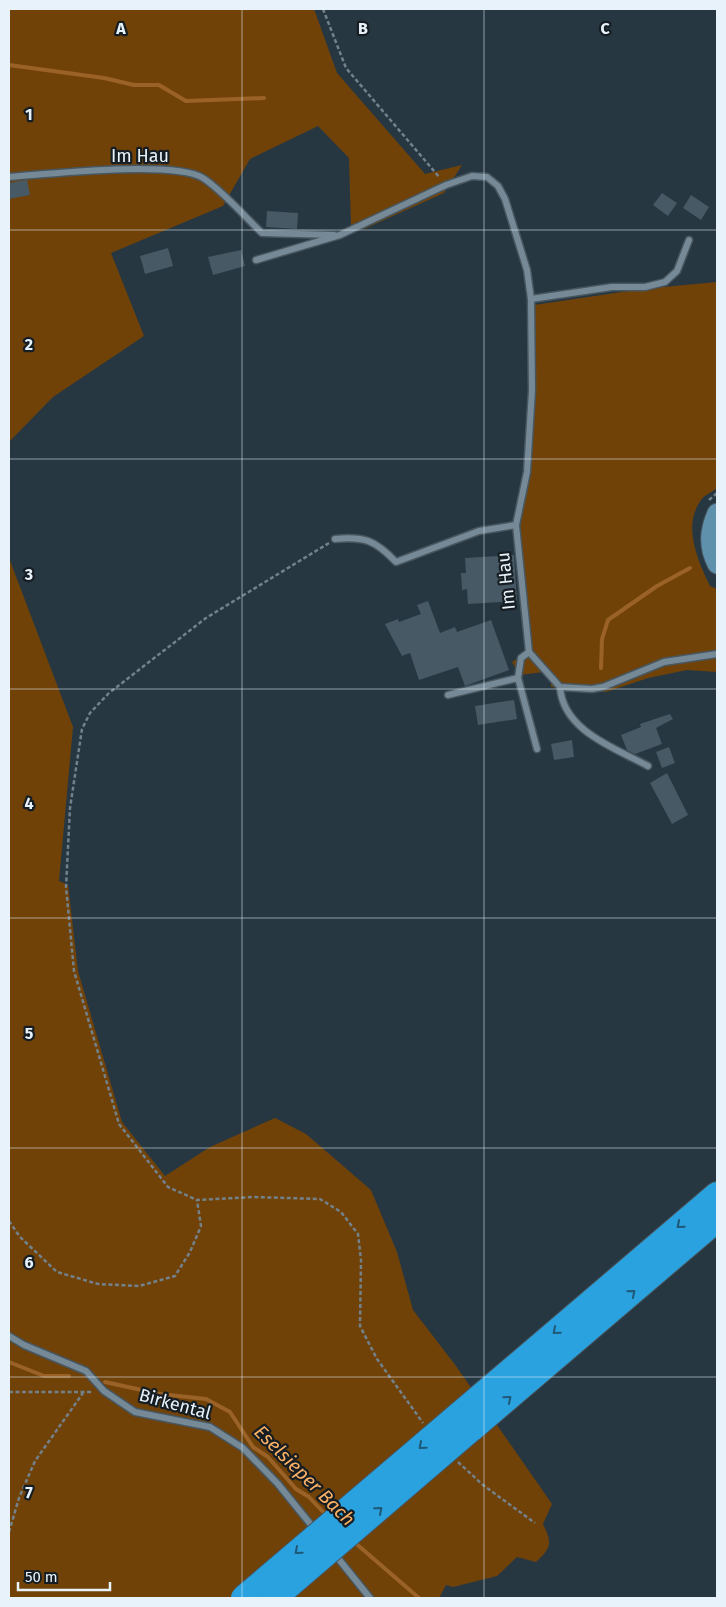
<svg xmlns="http://www.w3.org/2000/svg" width="726" height="1607" font-family="'Fira Sans',sans-serif">
  <rect width="100%" height="100%" fill="#263742"/>
  <g fill="#714208">
    <path d="M9,9H314L337,73L425,174L462,165L444,193L364,229L351,225L349,158L318,126L250,159L223,206L111,253L144,336L53,397L9,442Z"/>
    <path d="M717,282V488C713,492 704,495 701,500C682,526 698,561 710,586L717,589V672L687,670L648,678L606,692L551,687V671L520,675L512,662L529,651L524,639L519,533L530,474L535,389L534,305L642,289Z"/>
    <path d="M9,558L73,727L59,881L68,885L78,971L122,1122L165,1176L210,1147L275,1118L306,1134L371,1190L397,1252L413,1310L456,1366L552,1504L543,1524C552,1543 552,1547 536,1562L517,1557L497,1576L453,1587L446,1585L439,1598H9Z"/>
  </g>
  <g fill="none" stroke-linecap="round" stroke-linejoin="round">
    <g stroke="#9a6226" stroke-width="4">
      <path d="M9,65L104,78L134,85H159L186,101L264,98"/>
      <path d="M601,668L602,639L608,620L657,586L690,568"/>
      <path d="M9,1362L44,1376H69"/>
      <path d="M105,1382L160,1394L206,1399L230,1412L253,1447L268,1457L296,1489L309,1497L326,1515"/>
      <path d="M353,1541L419,1598"/>
    </g>
  </g>
  <g fill="#475965">
    <path d="M27,180L30,195L9,199V183Z"/>
    <path d="M662,193L677,203L668,216L653,205Z"/>
    <path d="M691,195L709,207L701,220L683,208Z"/>
    <path d="M267,211L298,213L297,229L266,227Z"/>
    <path d="M168,248L173,266L145,274L140,256Z"/>
    <path d="M241,250L245,266L213,275L208,257Z"/>
    <path d="M514,555L517,601L468,604L467,589L462,590L461,573H466L465,558Z"/>
    <path d="M428,601L440,633L455,627L457,632L491,620L509,670L465,686L458,667L419,680L410,653L402,656L385,624L398,619L399,622L421,614L417,605Z"/>
    <path d="M514,700L517,719L478,725L475,706Z"/>
    <path d="M670,714L673,719L656,728L662,744L635,754L627,750L621,735L641,727L640,724Z"/>
    <path d="M572,740L574,757L554,760L551,744Z"/>
    <path d="M669,747L675,763L662,768L656,752Z"/>
    <path d="M667,773L688,815L672,824L650,783Z"/>
  </g>
  <g fill="none" stroke-linecap="round" stroke-linejoin="round">
    <g stroke="#47565f" stroke-width="9">
      <g id="lane">
        <path d="M9,177C47,174 174,160 203,178C223,191 244,216 262,233L334,235"/>
        <path d="M256,260L340,235L446,185L472,176L487,177L498,186L505,199L527,270L531,299L532,390L527,472L516,525L529,652L560,687L592,689L603,687L664,662L717,654"/>
        <path d="M531,299L612,287H645L665,282L677,271L689,240"/>
        <path d="M335,539C364,536 375,540 396,562L479,531L516,525"/>
        <path d="M529,652L521,658L518,678L537,749"/>
        <path d="M560,687C563,731 615,748 648,766"/>
        <path d="M448,695L518,678"/>
        <path d="M9,1336L24,1345L86,1371L104,1391L135,1412L210,1427L243,1448L278,1484L316,1531"/>
        <path d="M333,1552L370,1598"/>
      </g>
    </g>
    <g stroke="#47565f" stroke-width="21">
      <path id="secondary" d="M717,513C709,531 708,546 717,564"/>
    </g>
    <g stroke="#47565f" stroke-width="26">
      <g id="highway">
        <path d="M459,1414L717,1194"/>
        <path d="M471,1430L717,1220"/>
      </g>
    </g>
    <g stroke="#73818b" stroke-width="2.5" stroke-dasharray="4 2.5" stroke-linecap="butt">
      <path d="M323,9L346,68L440,178"/>
      <path d="M709,500L717,493"/>
      <path d="M329,543L206,618L109,693L90,713L82,729L70,808L66,887L74,971L119,1124L168,1187L197,1200L254,1197L320,1199L341,1212L358,1234L361,1260L360,1326L377,1359L423,1423"/>
      <path d="M9,1221L20,1237L57,1272L98,1284L139,1286L175,1276L190,1252L201,1226L197,1200"/>
      <path d="M9,1392H93"/>
      <path d="M458,1462L483,1485L535,1523"/>
      <path d="M9,1532L19,1498L35,1461L83,1393"/>
    </g>
    <use href="#lane" stroke="#768996" stroke-width="6"/>
    <use href="#secondary" stroke="#5f90ac" stroke-width="19"/>
    <use href="#highway" stroke="#2aa2df" stroke-width="24"/>
    <g stroke="#47565f" stroke-width="26" stroke-linecap="butt">
      <g id="highway-bridge">
        <path d="M243,1598L459,1414"/>
        <path d="M275,1598L471,1430"/>
      </g>
    </g>
    <use href="#highway-bridge" stroke="#2aa2df" stroke-width="24"/>
  </g>
  <defs><path id="oneway-chevron" d="M-2-3.5L2.5 0L-2 3.5" fill="none" stroke-width="1.6" stroke-linecap="round" stroke-linejoin="round" transform="scale(1.25)"/></defs>
  <g stroke="#1f5978">
    <use href="#oneway-chevron" transform="translate(680 1225) rotate(140)"/>
    <use href="#oneway-chevron" transform="translate(632 1293) rotate(-40)"/>
    <use href="#oneway-chevron" transform="translate(556 1331) rotate(140)"/>
    <use href="#oneway-chevron" transform="translate(508 1399) rotate(-40)"/>
    <use href="#oneway-chevron" transform="translate(422 1446) rotate(139)"/>
    <use href="#oneway-chevron" transform="translate(379 1510) rotate(-41)"/>
    <use href="#oneway-chevron" transform="translate(298 1551) rotate(139)"/>
  </g>
  <path fill="none" stroke="#e8f2fa" stroke-width="1" stroke-opacity="0.55" d="M242,9V1598M484,9V1598M9,230H717M9,459H717M9,689H717M9,918H717M9,1148H717M9,1377H717"/>
  <g text-anchor="middle" stroke-width="4.5" stroke-linejoin="round" paint-order="stroke">
    <g font-size="18" fill="#e8f2fa" stroke="#161e23">
      <text x="140" y="162">Im Hau</text>
      <text transform="translate(506 581) rotate(-96)" y="6">Im Hau</text>
      <text transform="translate(175 1404) rotate(15)" y="6">Birkental</text>
    </g>
    <g font-size="19" font-style="italic" fill="#fdb165" stroke="#161e23">
      <text transform="translate(305 1475) rotate(45)" y="7">Eselsieper Bach</text>
    </g>
  </g>
  <g font-size="16" text-anchor="middle" font-weight="bold" fill="#e8f2fa" stroke="#161e23" stroke-width="4.5" stroke-linejoin="round" paint-order="stroke">
    <text x="121" y="34">A</text>
    <text x="363" y="34">B</text>
    <text x="605" y="34">C</text>
    <text x="29" y="120">1</text>
    <text x="29" y="350">2</text>
    <text x="29" y="580">3</text>
    <text x="29" y="809">4</text>
    <text x="29" y="1039">5</text>
    <text x="29" y="1268">6</text>
    <text x="29" y="1498">7</text>
  </g>
  <rect width="726" height="1607" fill="none" stroke="#e8f2fa" stroke-width="20"/>
  <path d="M18 1582v8h92v-8" fill="none" stroke="#e8f2fa" stroke-width="2.5"/>
  <text x="25" y="1582" font-size="15" fill="#e8f2fa" stroke="#161e23" stroke-width="4" paint-order="stroke">50 m</text>
</svg>
